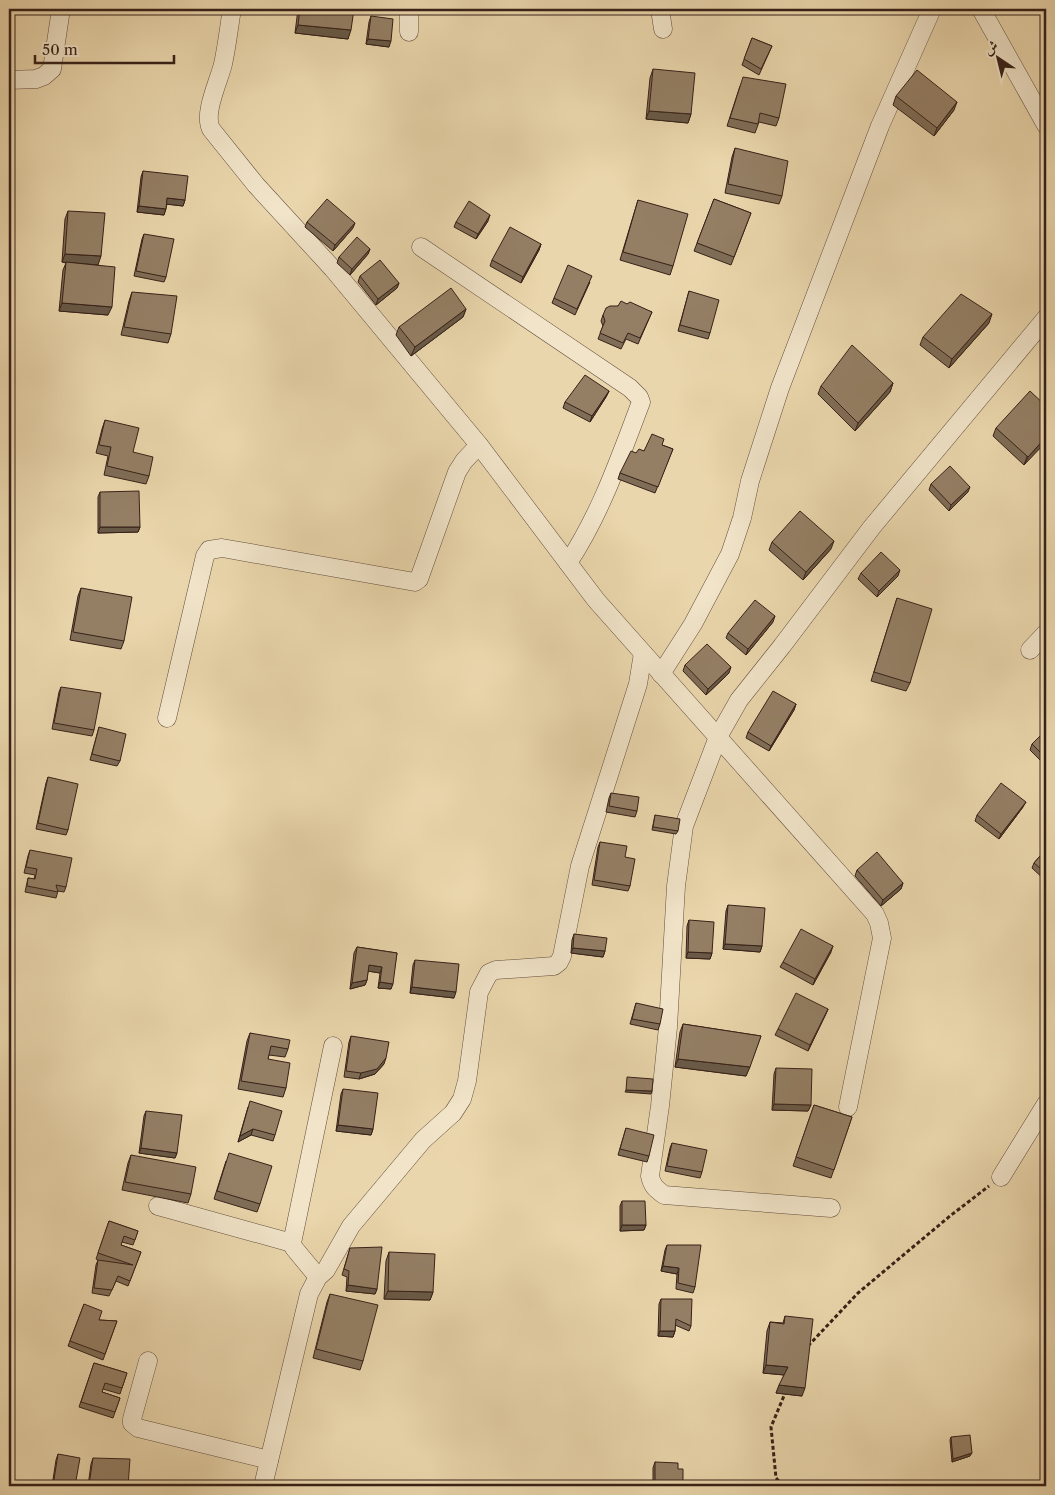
<svg xmlns="http://www.w3.org/2000/svg" width="1055" height="1495" font-family="'Libre Caslon Text',Amiri,serif">
  <rect width="100%" height="100%" fill="#ead6ac"/>
  <filter id="stains"><feTurbulence type="fractalNoise" baseFrequency=".004" numOctaves="4"/><feColorMatrix values="0 0 0 0 .2 0 0 0 0 .09 0 0 0 0 .02 0 0 0 .5 -.17"/></filter>
  <radialGradient id="worn" r=".72"><stop offset=".6" stop-color="#630" stop-opacity="0"/><stop offset="1" stop-color="#630" stop-opacity=".3"/></radialGradient>
  <g fill="none" stroke-linecap="round" stroke-linejoin="round">
    <g stroke="#644e3d" stroke-width="19">
      <g id="street">
        <path d="M232,9C229,27 227,46 223,64C219,81 203,113 211,129L256,185L333,269L479,445L596,600L875,914L879,923L882,938L848,1107"/>
        <path d="M660,9L663,29"/>
        <path d="M981,9L1046,125"/>
        <path d="M409,32V9"/>
        <path d="M9,80L36,79L44,76L52,69L61,9"/>
        <path d="M421,247L630,388L639,397L641,402C620,457 601,513 568,563"/>
        <path d="M1030,650L1046,633"/>
        <path d="M661,674L693,624L730,554L742,518L750,481L780,388L880,126L932,9"/>
        <path d="M167,718L205,556L209,550L222,548L415,582L419,579L457,472L464,461L479,445"/>
        <path d="M1001,1177L1046,1104"/>
        <path d="M158,1206L292,1243"/>
        <path d="M831,1208L664,1195C656,1189 652,1186 650,1176L660,1106L668,1027L676,886L684,826L718,737L739,700L782,646L872,527L1046,318"/>
        <path d="M318,1277L294,1248L292,1243L333,1046"/>
        <path d="M148,1361L132,1419V1423L138,1428L269,1460"/>
        <path d="M263,1486L309,1294L318,1277L326,1270L351,1226L423,1140L453,1113L462,1099L467,1081L479,992L489,973L496,970L554,966L559,962L562,956L580,866L638,684L643,653"/>
      </g>
    </g>
    <g stroke="#372118" stroke-width="3" stroke-dasharray="4 2.5" stroke-linecap="butt">
      <path d="M808,1346L858,1293L950,1216L989,1186"/>
      <path d="M783,1486L776,1478L771,1427L786,1391"/>
    </g>
    <use href="#street" stroke="#f1e4c9" stroke-width="18"/>
  </g>
  <g fill="#7f6d57" stroke="#372118">
    <path d="M298,9H354L348,39L295,33Z"/>
    <path d="M371,16L389,47L366,44L369,22Z"/>
    <path d="M752,38L772,46L759,75L742,65Z"/>
    <path d="M653,69L691,114L688,123L646,119L650,78Z"/>
    <path d="M740,86L779,118L776,126L759,122L755,133L727,126Z"/>
    <path d="M896,96L954,110L934,136L893,105Z"/>
    <path d="M735,148L782,196L779,204L725,193L732,157Z"/>
    <path d="M143,171L185,200L183,206L167,204L164,215L137,212L141,177Z"/>
    <path d="M714,199L751,213L731,265L694,251Z"/>
    <path d="M638,200L673,266L670,275L620,260Z"/>
    <path d="M68,211L98,265L108,315L59,311L63,270L66,263L62,262L65,219Z"/>
    <path d="M488,221L476,239L454,227L456,222Z"/>
    <path d="M307,222L353,228L333,251L305,227Z"/>
    <path d="M144,234L166,277L164,282L134,276L142,239Z"/>
    <path d="M541,244L539,250L521,283L490,266L492,260Z"/>
    <path d="M370,249L368,254L350,275L337,263L339,257Z"/>
    <path d="M360,276L399,283L397,288L376,305L358,282Z"/>
    <path d="M590,282L575,315L552,303L554,298Z"/>
    <path d="M689,291L710,333L708,339L678,331Z"/>
    <path d="M132,292L171,334L168,343L121,335L129,301Z"/>
    <path d="M627,304L652,312L638,344L626,339L621,349L598,339L603,326L601,321L603,315L618,306Z"/>
    <path d="M466,309L463,317L411,356L396,335L399,327Z"/>
    <path d="M989,323L949,368L920,345L923,337Z"/>
    <path d="M893,383L890,392L855,431L818,394L821,386Z"/>
    <path d="M609,391L606,397L590,422L563,408L565,402Z"/>
    <path d="M1046,406L1024,465L993,436L996,428Z"/>
    <path d="M105,420L133,452L149,476L146,484L104,475L108,456L96,453L102,429Z"/>
    <path d="M662,445L673,449L655,493L618,479L620,473L636,453Z"/>
    <path d="M931,484L968,492L949,511L929,490Z"/>
    <path d="M100,492L140,527L138,532L98,533V497Z"/>
    <path d="M772,542L831,549L803,580L769,550Z"/>
    <path d="M861,573L898,576L877,597L858,579Z"/>
    <path d="M81,588L124,641L121,649L70,640L78,596Z"/>
    <path d="M897,598L910,683L906,691L871,681Z"/>
    <path d="M773,622L746,655L726,638L728,633Z"/>
    <path d="M685,665L729,673L706,695L683,671Z"/>
    <path d="M61,687L94,730L92,736L52,729L59,692Z"/>
    <path d="M796,704L794,710L769,751L746,738L748,732Z"/>
    <path d="M99,727L120,761L117,766L90,760Z"/>
    <path d="M1046,730V766L1030,750L1032,744Z"/>
    <path d="M48,777L68,830L66,835L36,829L46,783Z"/>
    <path d="M611,793L637,811L635,817L606,812L609,798Z"/>
    <path d="M1023,807L999,839L975,821L977,815Z"/>
    <path d="M655,815L678,831L676,834L652,830Z"/>
    <path d="M600,842L625,857L630,886L628,891L592,885L598,847Z"/>
    <path d="M1046,849V881L1032,868L1034,863Z"/>
    <path d="M30,850L66,887L64,892L58,891L56,898L25,892L28,878L34,879L35,875L24,873L28,856Z"/>
    <path d="M857,870L903,883L901,889L881,906L855,876Z"/>
    <path d="M728,905L762,946L760,952L723,949L726,911Z"/>
    <path d="M689,920L712,953L710,959L686,958L687,926Z"/>
    <path d="M574,934L605,951L603,957L571,953L572,940Z"/>
    <path d="M357,947L397,953L391,989L378,988L380,973L368,971L367,980L365,985L350,989L354,953Z"/>
    <path d="M831,952L813,985L780,967L783,962Z"/>
    <path d="M415,960L454,998L410,993L413,965Z"/>
    <path d="M636,1003L660,1024L658,1030L630,1024Z"/>
    <path d="M828,1009L808,1051L775,1035L778,1029Z"/>
    <path d="M683,1024L761,1036L746,1076L675,1067L680,1032Z"/>
    <path d="M250,1033L288,1049L285,1057L269,1055L268,1059L286,1088L283,1097L238,1089L247,1041Z"/>
    <path d="M351,1036L384,1064L375,1074L359,1079L344,1077L349,1042Z"/>
    <path d="M776,1068L811,1105L808,1111L772,1110L774,1074Z"/>
    <path d="M343,1089L373,1129L371,1135L336,1131L341,1094Z"/>
    <path d="M814,1105L852,1117L831,1178L793,1166Z"/>
    <path d="M248,1107L275,1135L273,1141L251,1135L238,1142Z"/>
    <path d="M146,1111L177,1153L175,1158L139,1153L144,1116Z"/>
    <path d="M626,1128L649,1156L647,1162L618,1155Z"/>
    <path d="M672,1143L702,1172L700,1178L665,1171L670,1148Z"/>
    <path d="M131,1155L191,1194L188,1203L122,1190L128,1163Z"/>
    <path d="M226,1161L260,1204L257,1212L214,1199Z"/>
    <path d="M622,1201L646,1225L644,1230L620,1231V1206Z"/>
    <path d="M109,1221L138,1231L133,1245L122,1242L121,1245L141,1252L128,1286L116,1281L109,1296L92,1293L96,1265L98,1260L96,1259Z"/>
    <path d="M667,1245L695,1287L693,1293L676,1289L677,1274L661,1271L665,1250Z"/>
    <path d="M350,1248L377,1289L375,1294L346,1291L347,1277L342,1275Z"/>
    <path d="M389,1252L433,1292L430,1300L384,1299L386,1261Z"/>
    <path d="M330,1294L363,1361L360,1370L313,1358L327,1302Z"/>
    <path d="M661,1299L691,1326L689,1331L675,1325V1331L673,1337L658,1336L659,1304Z"/>
    <path d="M84,1304L99,1320L117,1321L103,1360L68,1346Z"/>
    <path d="M785,1316L802,1396L776,1393L784,1375L763,1373L767,1331L770,1322L783,1323Z"/>
    <path d="M94,1363L127,1373L120,1394L103,1389L102,1392L120,1398L113,1418L79,1407Z"/>
    <path d="M951,1437L970,1456L952,1462L950,1440Z"/>
    <path d="M58,1454L75,1486H52L56,1460Z"/>
    <path d="M93,1458L128,1486H88L91,1464Z"/>
    <path d="M655,1462L678,1469L683,1486H653V1468Z"/>
  </g>
  <g fill="#685947" stroke="#372118">
    <path d="M298,25L351,30L348,39L295,33Z"/>
    <path d="M368,39L391,41L389,47L366,44Z"/>
    <path d="M957,102L954,110L934,136L937,128Z"/>
    <path d="M649,111L691,114L688,123L646,119Z"/>
    <path d="M167,198L185,200L183,206L165,204Z"/>
    <path d="M139,206L166,209L164,215L137,212Z"/>
    <path d="M490,215L488,221L476,239L478,234Z"/>
    <path d="M355,223L353,228L333,251L335,245Z"/>
    <path d="M541,244L539,250L521,283L523,277Z"/>
    <path d="M370,249L368,254L350,275L352,269Z"/>
    <path d="M65,254L101,256L98,265L62,262Z"/>
    <path d="M399,283L397,288L376,305L378,299Z"/>
    <path d="M62,303L112,307L108,315L59,311Z"/>
    <path d="M466,309L463,317L411,356L415,347Z"/>
    <path d="M992,314L989,323L949,368L952,359Z"/>
    <path d="M893,383L890,392L855,431L858,423Z"/>
    <path d="M609,391L606,397L590,422L592,416Z"/>
    <path d="M1046,437V442L1024,465L1028,457Z"/>
    <path d="M970,487L968,492L949,511L951,505Z"/>
    <path d="M100,527H140L138,532L98,533Z"/>
    <path d="M834,541L831,549L803,580L806,572Z"/>
    <path d="M900,570L898,576L877,597L879,591Z"/>
    <path d="M775,616L773,622L746,655L748,649Z"/>
    <path d="M731,667L729,673L706,695L708,689Z"/>
    <path d="M796,704L794,710L769,751L771,746Z"/>
    <path d="M1026,802L1023,807L999,839L1001,834Z"/>
    <path d="M903,883L901,889L881,906L883,900Z"/>
    <path d="M725,944L762,946L760,952L723,949Z"/>
    <path d="M833,946L831,952L813,985L815,979Z"/>
    <path d="M573,948L605,951L603,957L571,953Z"/>
    <path d="M688,952L712,953L710,959L686,958Z"/>
    <path d="M369,965L382,967L380,973L367,971Z"/>
    <path d="M367,980L365,985L350,989L352,983Z"/>
    <path d="M380,982L393,984L391,989L378,988Z"/>
    <path d="M412,987L456,992L454,998L410,993Z"/>
    <path d="M828,1009L826,1014L808,1051L810,1045Z"/>
    <path d="M386,1058L384,1064L375,1074L359,1079L361,1073Z"/>
    <path d="M678,1059L750,1067L746,1076L675,1067Z"/>
    <path d="M626,1090L652,1091L651,1094L625,1092Z"/>
    <path d="M774,1104L811,1105L808,1111L772,1110Z"/>
    <path d="M338,1125L373,1129L371,1135L336,1131Z"/>
    <path d="M253,1129L251,1135L238,1142L240,1136Z"/>
    <path d="M141,1148L177,1153L175,1158L139,1153Z"/>
    <path d="M622,1225H646L644,1230L620,1231Z"/>
    <path d="M663,1266L679,1268L677,1274L661,1271Z"/>
    <path d="M348,1285L377,1289L375,1294L346,1291Z"/>
    <path d="M388,1291L433,1292L430,1300L384,1299Z"/>
    <path d="M660,1331H675L673,1337L658,1336Z"/>
    <path d="M766,1365L788,1367L785,1375L763,1373Z"/>
    <path d="M779,1385L805,1388L802,1396L776,1393Z"/>
    <path d="M972,1453L970,1456L952,1462L953,1459Z"/>
  </g>
  <g fill="#947f65" stroke="#372118">
    <path d="M300,9H354L351,30L298,25Z"/>
    <path d="M371,16L393,19L391,41L368,39Z"/>
    <path d="M752,38L772,46L761,69L744,59Z"/>
    <path d="M653,69L695,73L691,114L649,111Z"/>
    <path d="M917,70L957,102L937,128L896,96Z"/>
    <path d="M743,77L786,84L779,118L760,113L758,124L730,118Z"/>
    <path d="M735,148L788,161L782,196L728,184Z"/>
    <path d="M143,171L188,176L185,200L167,198L166,209L139,206Z"/>
    <path d="M327,199L355,223L335,245L307,222Z"/>
    <path d="M714,199L751,213L734,257L697,243Z"/>
    <path d="M638,200L688,214L673,266L623,252Z"/>
    <path d="M469,201L490,215L478,234L456,222Z"/>
    <path d="M68,211L105,213L101,256L65,254Z"/>
    <path d="M510,227L541,244L523,277L492,260Z"/>
    <path d="M144,234L174,239L166,277L136,271Z"/>
    <path d="M357,237L370,249L352,269L339,257Z"/>
    <path d="M380,260L399,283L378,299L360,276Z"/>
    <path d="M66,262L115,267L112,307L62,303Z"/>
    <path d="M568,265L592,276L577,309L554,298Z"/>
    <path d="M451,288L466,309L415,347L399,327Z"/>
    <path d="M689,291L719,300L710,333L680,325Z"/>
    <path d="M132,292L177,296L171,334L124,327Z"/>
    <path d="M961,294L992,314L952,359L923,337Z"/>
    <path d="M621,301L627,304L630,302L652,312L640,338L628,333L623,343L600,333L605,321L603,315L606,308L610,306H618Z"/>
    <path d="M852,345L893,383L858,423L821,386Z"/>
    <path d="M585,375L609,391L592,416L565,402Z"/>
    <path d="M1030,391L1046,406V437L1028,457L996,428Z"/>
    <path d="M105,420L139,428L133,452L153,457L149,476L107,466L111,447L99,445Z"/>
    <path d="M652,434L664,439L662,445L673,449L658,487L620,473L631,451L636,453L639,449L644,451Z"/>
    <path d="M950,466L970,487L951,505L931,484Z"/>
    <path d="M139,491L140,527H100V492Z"/>
    <path d="M800,511L834,541L806,572L772,542Z"/>
    <path d="M881,552L900,570L879,591L861,573Z"/>
    <path d="M81,588L132,597L124,641L73,632Z"/>
    <path d="M897,598L932,609L910,683L874,672Z"/>
    <path d="M755,600L775,616L748,649L728,633Z"/>
    <path d="M707,644L731,667L708,689L685,665Z"/>
    <path d="M61,687L101,693L94,730L54,723Z"/>
    <path d="M773,691L796,704L771,746L748,732Z"/>
    <path d="M99,727L126,734L120,761L92,754Z"/>
    <path d="M1046,730V758L1032,744Z"/>
    <path d="M48,777L78,784L68,830L38,823Z"/>
    <path d="M1001,783L1026,802L1001,834L977,815Z"/>
    <path d="M611,793L639,797L637,811L609,806Z"/>
    <path d="M655,815L680,819L678,831L653,827Z"/>
    <path d="M600,842L627,846L625,857L635,859L630,886L594,880Z"/>
    <path d="M1046,849V873L1034,863Z"/>
    <path d="M30,850L72,858L66,887L56,885L58,892L27,886L28,878L35,879L37,869L26,867Z"/>
    <path d="M877,852L903,883L883,900L857,870Z"/>
    <path d="M728,905L765,908L762,946L725,944Z"/>
    <path d="M689,920L714,922L712,953L688,952Z"/>
    <path d="M801,929L833,946L815,979L783,962Z"/>
    <path d="M574,934L607,938L605,951L573,948Z"/>
    <path d="M357,947L397,953L393,984L380,982L382,967L369,965L367,980L352,983Z"/>
    <path d="M415,960L459,964L456,992L412,987Z"/>
    <path d="M796,993L828,1009L810,1045L778,1029Z"/>
    <path d="M636,1003L663,1009L660,1024L632,1019Z"/>
    <path d="M683,1024L761,1036L750,1067L678,1059Z"/>
    <path d="M250,1033L290,1040L288,1049L271,1046L268,1059L290,1063L286,1088L241,1081Z"/>
    <path d="M351,1036L389,1042L386,1058L377,1069L361,1073L346,1071Z"/>
    <path d="M776,1068L812,1069L811,1105L774,1104Z"/>
    <path d="M627,1077L653,1079L652,1091L626,1090Z"/>
    <path d="M343,1089L378,1093L373,1129L338,1125Z"/>
    <path d="M250,1101L282,1111L275,1135L253,1129L240,1136Z"/>
    <path d="M814,1105L852,1117L834,1170L796,1157Z"/>
    <path d="M146,1111L182,1115L177,1153L141,1148Z"/>
    <path d="M626,1128L654,1135L649,1156L620,1149Z"/>
    <path d="M672,1143L707,1150L702,1172L667,1166Z"/>
    <path d="M229,1153L272,1166L260,1204L217,1191Z"/>
    <path d="M131,1155L196,1167L191,1194L125,1182Z"/>
    <path d="M622,1201H645L646,1225H622Z"/>
    <path d="M109,1221L138,1231L135,1240L124,1236L121,1245L141,1252L130,1281L118,1276L112,1290L94,1288L98,1260L133,1265L98,1253Z"/>
    <path d="M667,1245H701L695,1287L678,1283L679,1268L663,1266Z"/>
    <path d="M382,1247L377,1289L348,1285L349,1271L344,1269L350,1248Z"/>
    <path d="M389,1252L435,1254L433,1292L388,1291Z"/>
    <path d="M330,1294L378,1305L363,1361L316,1349Z"/>
    <path d="M661,1299H692L691,1326L676,1319L675,1331H660Z"/>
    <path d="M84,1304L102,1311L99,1320L117,1321L105,1354L70,1341Z"/>
    <path d="M785,1316L813,1319L805,1388L779,1385L788,1367L766,1365L770,1322L784,1324Z"/>
    <path d="M94,1363L127,1373L122,1388L105,1383L102,1392L120,1398L115,1412L81,1402Z"/>
    <path d="M970,1435L972,1453L953,1459L951,1437Z"/>
    <path d="M58,1454L80,1458L75,1486H53Z"/>
    <path d="M93,1458L130,1459L128,1486H101L89,1485Z"/>
    <path d="M655,1462L678,1463V1469H683V1485L655,1486Z"/>
  </g>
  <rect width="1055" height="1495" fill="none" stroke="#ead6ac" stroke-width="30"/>
  <rect x="10" y="10" width="1035" height="1475" fill="none" stroke="#372118" stroke-width="2.5"/>
  <rect x="15" y="15" width="1025" height="1465" fill="none" stroke="#372118"/>
  <g transform="translate(998 58) rotate(325)" stroke="#f1e4c9" stroke-width="4" paint-order="stroke">
  <path d="M0-4L9 19L0 12L-9 19Z" fill="#372118"/>
  <text y="-8" font-size="14" font-weight="bold" text-anchor="middle" fill="#372118">ش</text>
  </g>
  <path d="M35 55v8h139v-8" fill="none" stroke="#372118" stroke-width="2.5"/>
  <text x="42" y="55" font-size="15" fill="#372118" stroke="#f1e4c9" stroke-width="4" paint-order="stroke">50 m</text>
  <rect width="100%" height="100%" filter="url(#stains)"/>
  <rect width="100%" height="100%" fill="url(#worn)"/>
</svg>
